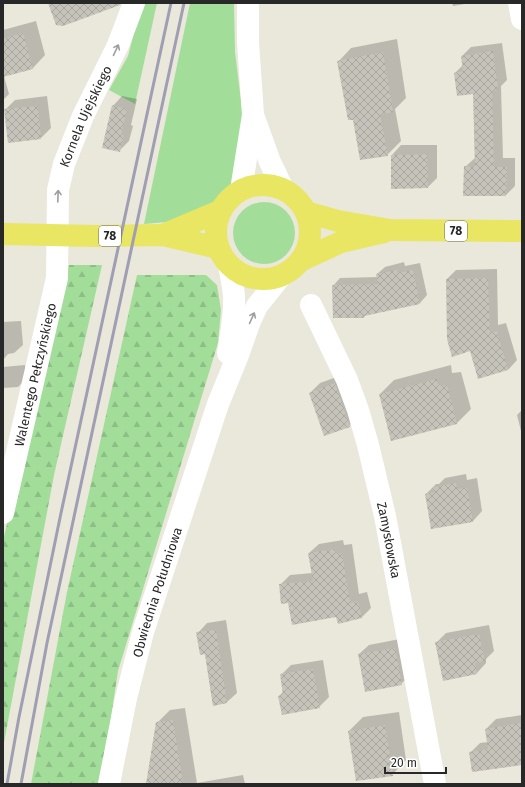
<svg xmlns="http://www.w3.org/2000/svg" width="525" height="787" font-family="'Fira Sans',sans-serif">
  <defs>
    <pattern id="forest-firs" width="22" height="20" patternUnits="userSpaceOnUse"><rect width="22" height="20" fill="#a2de9a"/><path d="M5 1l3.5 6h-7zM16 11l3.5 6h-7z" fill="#8cbe85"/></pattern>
    <pattern id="building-cross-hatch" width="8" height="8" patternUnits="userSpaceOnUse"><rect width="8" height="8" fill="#c5c3ba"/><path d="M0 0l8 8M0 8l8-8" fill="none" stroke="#a9a8a0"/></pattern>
  </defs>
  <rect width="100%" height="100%" fill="#eae7db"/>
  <g fill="#a2de9a">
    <path d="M142,3H157L135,104L109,90L128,56Z"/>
    <path d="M190,3H234L235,52L244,126L236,179L213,207L177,221L144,224Z"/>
    <circle cx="264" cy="233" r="31"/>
  </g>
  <g fill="url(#forest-firs)">
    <path d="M69,265H102L54,475L3,748V541L57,311Z"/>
    <path d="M137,275H206L217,285L221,310L218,343L118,671L101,784H31L67,592Z"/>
  </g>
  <g fill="#0003">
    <path d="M452,3H471L453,6Z"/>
    <path d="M36,21L45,55L33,68L4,76L9,94L3,100V30Z"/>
    <path d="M397,39L406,98L395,109L401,141L387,155L354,118L338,62L351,48Z"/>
    <path d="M502,43L507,80L501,86L503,158H515V186L506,195L465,167L475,158L474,93L455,73L463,65L462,56L471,47Z"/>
    <path d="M47,96L51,128L41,138L5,110L15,100Z"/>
    <path d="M122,96L137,99L131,125L133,126L129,141L119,151L113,106Z"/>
    <path d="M401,145H437V178L427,188L392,155Z"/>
    <path d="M404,262L405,266L420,263L427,295L420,303L366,315L364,317L333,286L340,278L378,277L377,274L385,267Z"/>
    <path d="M497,269L498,325L506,323L517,360L508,370L447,279L456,270Z"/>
    <path d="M21,321L23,345L14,353L8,354L3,360V322Z"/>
    <path d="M25,365L26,379L18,387L3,388V367Z"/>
    <path d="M451,365L452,373L461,372L471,409L457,423L380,394L394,380Z"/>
    <path d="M345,374L359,416L349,426L310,393L320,383Z"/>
    <path d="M522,410V435L517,415Z"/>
    <path d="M466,474L467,480L477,478L482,511L473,521L426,494L436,484H439L445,478Z"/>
    <path d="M343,540L344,545L352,544L359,594L367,592L371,608L362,617L337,616L289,602L280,585L290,575L312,573L309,553L319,544Z"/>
    <path d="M226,620L237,693L227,702L213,705L205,653L198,633L207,623Z"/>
    <path d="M489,625L494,651L486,659V663L477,673L436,643L446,633Z"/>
    <path d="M405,638L411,674L401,684L359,654L369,645Z"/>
    <path d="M323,660L329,697L319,707L279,696L283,692L281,675L291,665Z"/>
    <path d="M185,708L197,783L243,775L245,784H147L157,723L170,710Z"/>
    <path d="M399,712L406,760L392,775L349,731L363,717Z"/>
    <path d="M522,715V764L470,753L480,743L488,742L486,729L496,719Z"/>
  </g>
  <g fill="url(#building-cross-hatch)">
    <path d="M48,3H121L120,5L63,26L56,25Z"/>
    <path d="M23,33L33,69L3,77V39Z"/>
    <path d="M493,51L498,90L492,91L494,167H507L506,196H463L464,166L475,167L473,94L457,96L454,73L463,71L461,56Z"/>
    <path d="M383,52L393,112L380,115L388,156L360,160L353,120H348L337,61Z"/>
    <path d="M112,105L127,109L121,135H124L120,152L102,148Z"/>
    <path d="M38,106L41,139L8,143L4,109Z"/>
    <path d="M427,154L428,188L391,189V155Z"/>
    <path d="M397,270L398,273L413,270L420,304L364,316V318H333L332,285L378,284L376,274Z"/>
    <path d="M488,278L490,333L497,331L508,370L478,379L470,351L452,357L447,339L446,279Z"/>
    <path d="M437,379L438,386L447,385L457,424L391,441L379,394Z"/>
    <path d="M335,383L350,427L324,436L309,393Z"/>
    <path d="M456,483L457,489L467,488L473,522L431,529L425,494L435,492L434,487Z"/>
    <path d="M334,549L335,554L342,553L350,603L358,601L362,618L338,624L336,617L292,625L288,603L281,604L279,584L313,581L308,553Z"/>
    <path d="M216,630L227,703L213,706L205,654L200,655L196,632Z"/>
    <path d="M479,634L485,661L475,663L477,674L443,681L435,642Z"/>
    <path d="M395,648L402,685L365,692L358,654Z"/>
    <path d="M313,669L320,708L282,715L278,696L283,695L280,674Z"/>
    <path d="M173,720L183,784H146L156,722Z"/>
    <path d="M520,723L522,736V765L472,772L469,752L488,749L485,729Z"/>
    <path d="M385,725L393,776L356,781L348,731Z"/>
  </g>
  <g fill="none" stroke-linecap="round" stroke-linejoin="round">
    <g stroke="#fff" stroke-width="22">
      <path d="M519,3L522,19"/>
      <path id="s1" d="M311,305L347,380L358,410L368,445L385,516L435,784"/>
      <path id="s2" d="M3,513L57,278L58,190L64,164L83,116L118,45L134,3"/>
    </g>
    <g stroke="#fff" stroke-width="22">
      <path d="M253,115L270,162L283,189"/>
      <path d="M241,190L253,115L248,42V3"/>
      <path d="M228,353C231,334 235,315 234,296C233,286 231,275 229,265"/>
      <path id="s3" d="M109,784L126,698L143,632L218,404L238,355L250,321L257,306L281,276"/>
    </g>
    <g stroke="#e8e662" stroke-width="22">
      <circle cx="263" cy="232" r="47"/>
      <path d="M306,212L338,221L390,230L522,231"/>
      <path d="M3,234L95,236L163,235L218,248"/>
      <path d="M163,235L220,211"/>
      <path d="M302,260L341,242L384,232"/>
    </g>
    <g stroke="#a09eb2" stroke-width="3">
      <path d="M7,784L19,717L61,513L171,3"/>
      <path d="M21,784L47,643L184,3"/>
    </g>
  </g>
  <defs><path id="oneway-shaft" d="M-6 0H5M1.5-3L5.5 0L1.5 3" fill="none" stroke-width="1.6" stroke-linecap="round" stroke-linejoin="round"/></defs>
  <g stroke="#9e9e9e">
    <use href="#oneway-shaft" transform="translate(116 50) rotate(-65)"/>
    <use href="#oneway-shaft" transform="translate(58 196) rotate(-88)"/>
    <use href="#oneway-shaft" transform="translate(252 318) rotate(-66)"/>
  </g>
  <g text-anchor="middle" stroke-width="3.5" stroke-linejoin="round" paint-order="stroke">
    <g fill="#fff" stroke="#686868" stroke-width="1">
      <rect x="445" y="221" width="22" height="20" rx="3"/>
      <rect x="99" y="226" width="22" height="20" rx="3"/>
    </g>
    <g font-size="12" font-weight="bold" fill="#282828">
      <text x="456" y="235">78</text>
      <text x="110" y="240">78</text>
    </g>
    <g font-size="13" fill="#282828" stroke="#fff">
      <text dy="5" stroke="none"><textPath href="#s2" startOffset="408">Kornela Ujejskiego</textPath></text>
      <text dy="5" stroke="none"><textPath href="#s2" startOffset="142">Walentego Pełczyńskiego</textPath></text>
      <text dy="5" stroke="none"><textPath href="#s1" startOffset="249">Zamysłowska</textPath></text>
      <text dy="5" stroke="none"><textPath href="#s3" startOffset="198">Obwiednia Południowa</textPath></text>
    </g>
  </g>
  <rect width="525" height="787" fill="none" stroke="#282828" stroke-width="8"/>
  <path d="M385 767v6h61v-6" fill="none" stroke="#282828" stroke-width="2"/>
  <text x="391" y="767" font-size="12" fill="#282828" stroke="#ffffff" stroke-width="3" paint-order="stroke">20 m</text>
</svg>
